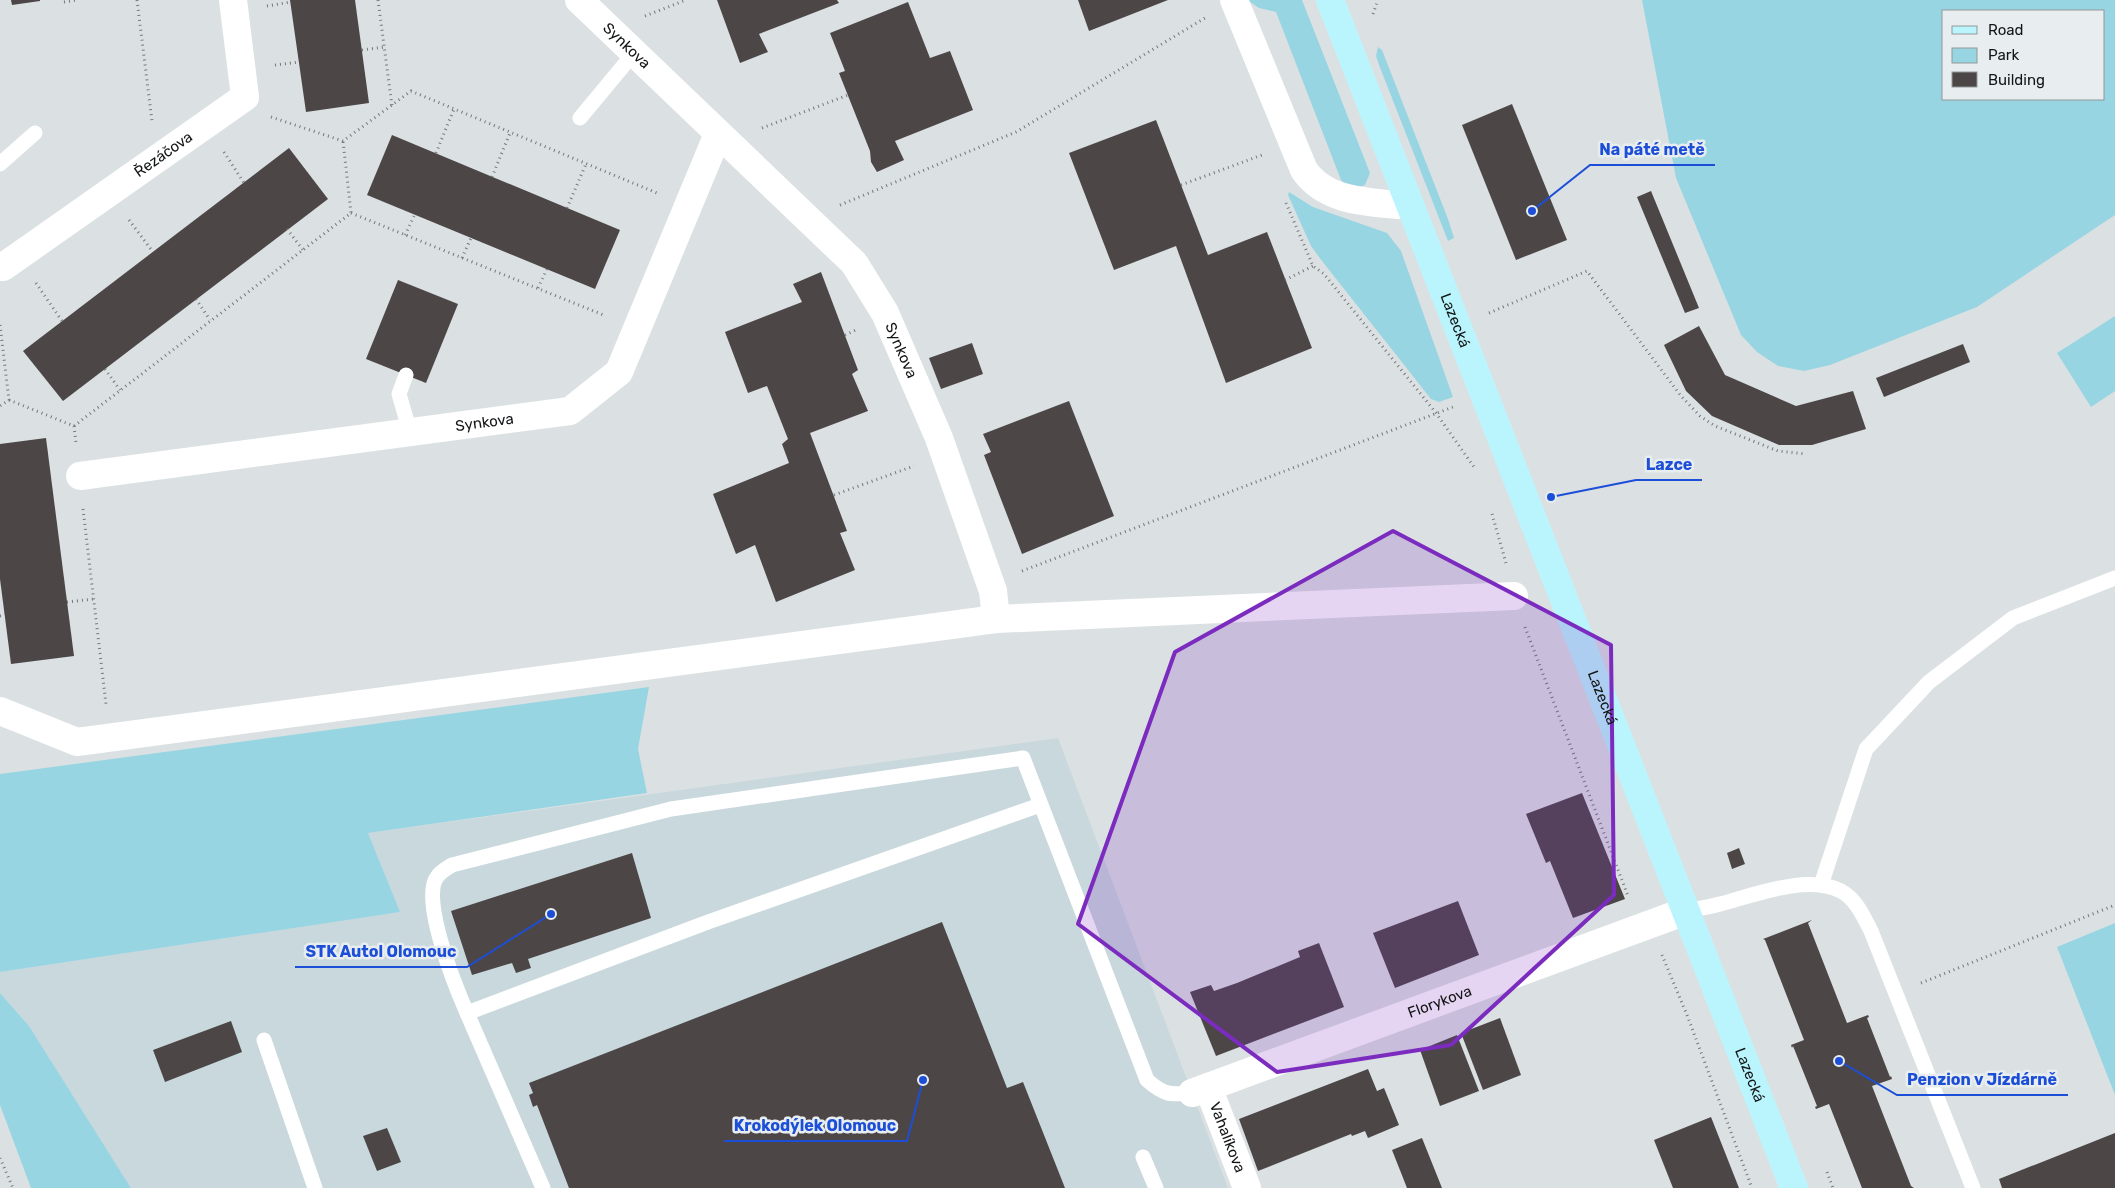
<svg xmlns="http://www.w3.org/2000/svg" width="2115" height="1188" font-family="Rubik,sans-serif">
  <rect width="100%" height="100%" fill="#dbe1e3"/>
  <path fill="#c9d8dc" d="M1058,738L1228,1188H131L29,1026L0,993V972L399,912L368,833Z"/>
  <g fill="#98d5e2" fill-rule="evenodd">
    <path d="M1247,0H1302L1370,173L1365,185C1356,188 1347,187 1341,180L1276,12L1259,8Z"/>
    <path d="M1642,0H2115V215L1977,307L1830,365L1804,371L1778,366L1757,352L1741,335L1676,178ZM1944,11H2104V99H1944Z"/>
    <path d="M1378,47L1382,50L1448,219L1454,238L1448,241L1379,65L1376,56Z"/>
    <path d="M1289,192L1313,207L1387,233L1401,251L1453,397L1439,402L1431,399L1322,261L1311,246L1288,195Z"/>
    <path d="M2115,316V391L2091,407L2057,353Z"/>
    <path d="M649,687L638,749L647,793L368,833L400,912L0,972V774Z"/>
    <path d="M2115,923V1095L2057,947Z"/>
    <path d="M0,993L29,1026L131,1188H31L0,1105Z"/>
  </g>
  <g fill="#4c4647">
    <path d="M11,0H40V1L12,5Z"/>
    <path d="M290,0H355L369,103L306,112Z"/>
    <path d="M717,0H837L839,3L759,34L768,52L740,63Z"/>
    <path d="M1078,0H1168L1089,31Z"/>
    <path d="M908,2L930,58L950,51L973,110L895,141L904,160L877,172L871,162L870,151L839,73L845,71L830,33Z"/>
    <path d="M1512,104L1567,240L1516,260L1462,125Z"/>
    <path d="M1156,120L1208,255L1267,232L1312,348L1226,383L1176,246L1114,270L1069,153Z"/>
    <path d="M392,135L620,230L595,289L367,195Z"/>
    <path d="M289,148L328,199L63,401L23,351Z"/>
    <path d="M1651,191L1699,308L1685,313L1637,197Z"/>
    <path d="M821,272L858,370L852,374L868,411L810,433L847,531L840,533L855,570L776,602L755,545L736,554L713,494L789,463L782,444L788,439L767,386L748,393L725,332L802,302L793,284Z"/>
    <path d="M398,280L458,304L426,383L366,359Z"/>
    <path d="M1699,326L1725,375L1796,406L1853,391L1866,429L1812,445H1779L1712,416L1686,391L1664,345Z"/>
    <path d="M972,343L983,374L941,389L929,358Z"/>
    <path d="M1963,344L1970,362L1884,397L1876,378Z"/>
    <path d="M1069,401L1114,516L1022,554L984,455L991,452L983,434Z"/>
    <path d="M46,438L74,656L11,664L0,579V444Z"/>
    <path d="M1582,793L1625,899L1573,918L1550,861L1546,863L1526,814Z"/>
    <path d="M1739,848L1745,864L1732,869L1727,853Z"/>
    <path d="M632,853L651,918L528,959L531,968L516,973L512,963L472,975L451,911Z"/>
    <path d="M1458,901L1479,955L1395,988L1373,933Z"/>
    <path d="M1812,920L1808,923L1847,1023L1868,1015L1869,1017L1867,1018L1890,1077L1891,1076L1892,1079L1872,1086L1911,1186L1914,1188H1862L1829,1104L1816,1109L1815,1107L1817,1106L1793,1046L1792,1048L1791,1045L1804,1040L1765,940L1763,939Z"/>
    <path d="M942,922L1007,1088L1023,1082L1065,1188H569L537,1105L533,1107L529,1095L533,1093L529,1083Z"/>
    <path d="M1319,943L1344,1007L1216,1056L1190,992L1211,985L1214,991L1237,983L1300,957L1298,951Z"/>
    <path d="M1500,1018L1521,1075L1483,1090L1461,1033Z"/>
    <path d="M231,1021L242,1052L165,1082L153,1050Z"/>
    <path d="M1457,1035L1479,1091L1440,1106L1420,1050Z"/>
    <path d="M1368,1069L1377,1091L1384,1088L1399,1125L1368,1138L1365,1131L1352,1136L1351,1134L1258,1171L1239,1119Z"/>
    <path d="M1711,1117L1739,1188H1673L1654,1140Z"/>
    <path d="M387,1128L401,1162L377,1171L363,1136Z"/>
    <path d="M2115,1133V1188H2002L1999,1179Z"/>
    <path d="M1422,1138L1442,1188H1407L1392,1150Z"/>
  </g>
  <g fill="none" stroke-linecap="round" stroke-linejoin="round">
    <g stroke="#74787a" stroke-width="3" stroke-dasharray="1 4" stroke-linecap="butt">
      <path d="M137,0L152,121"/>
      <path d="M378,0L392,106"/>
      <path d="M64,2L77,0"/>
      <path d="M267,6L291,2"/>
      <path d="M1373,14L1378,0"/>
      <path d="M645,16L686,0"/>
      <path d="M362,50L385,47"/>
      <path d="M275,65L299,62"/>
      <path d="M271,117L343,141L411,91L657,193"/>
      <path d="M762,128L848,95"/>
      <path d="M224,152L244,183"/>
      <path d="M436,153L454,109"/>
      <path d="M492,177L510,133"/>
      <path d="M1181,185L1262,155"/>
      <path d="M1286,203L1313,266L1324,274L1436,413L1474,467"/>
      <path d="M840,205L1016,132L1205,18"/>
      <path d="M567,208L586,164"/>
      <path d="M351,213L606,316"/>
      <path d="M129,220L153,252"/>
      <path d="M287,229L303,250"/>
      <path d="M405,235L415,214"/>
      <path d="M462,258L471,238"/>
      <path d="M1285,280L1313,266"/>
      <path d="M36,283L62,321"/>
      <path d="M538,288L547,269"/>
      <path d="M196,299L210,320"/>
      <path d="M1489,313L1587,271L1681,396L1700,416L1715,426L1778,451L1806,454"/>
      <path d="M0,325L9,400L0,406"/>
      <path d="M845,335L856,330"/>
      <path d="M105,369L120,390"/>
      <path d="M9,400L74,426L76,443"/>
      <path d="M74,426L351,213L343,141"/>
      <path d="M834,495L914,466"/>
      <path d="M83,509L106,704"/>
      <path d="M1492,514L1506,563"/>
      <path d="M1022,571L1453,407"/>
      <path d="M67,602L94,599"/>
      <path d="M0,616L5,615"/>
      <path d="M1525,627L1628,896"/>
      <path d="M1662,955L1687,1015L1752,1188"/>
      <path d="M1921,983L2115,905"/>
      <path d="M0,1158L13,1188"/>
      <path d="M1827,1172L1833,1188"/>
    </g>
    <g stroke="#fff" stroke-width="15">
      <path d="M580,118L634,53"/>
      <path d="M0,164L35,133"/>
      <path d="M406,375L399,394L410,432"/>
      <path d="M1040,805L708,922L467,1013C456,988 420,899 437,877C440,872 447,868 452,865L671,809L1023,758L1147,1080C1164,1095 1169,1095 1192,1093"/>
      <path d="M1821,885L1866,749L1929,682L2013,618L2115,578"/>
      <path d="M1686,911C1697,909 1709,907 1720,904C1755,895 1807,874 1841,891C1857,900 1863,916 1871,931L1973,1188"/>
      <path d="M467,1013L543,1188"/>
      <path d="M264,1040L315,1188"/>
      <path d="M1143,1157L1156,1188"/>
    </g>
    <g stroke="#fff" stroke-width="28">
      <path id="s1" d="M579,0L854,263L885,313L939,438L993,591L996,619"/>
      <path d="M1234,0L1304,170C1327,204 1374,202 1410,206"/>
      <path id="s2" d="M0,267H3L245,97L233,0"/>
      <path id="s3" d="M80,476L570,411L619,372L718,134"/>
      <path d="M0,711L77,742L996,619L1514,596"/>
      <path id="s4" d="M1208,1087L1247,1188"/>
      <path id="s5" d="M1192,1093L1686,911"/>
    </g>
    <path stroke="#baf5fe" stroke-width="28" id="s6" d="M1330,0L1794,1188"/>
  </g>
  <path fill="#7b2cbf" fill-opacity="0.2" stroke="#7b2cbf" stroke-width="4" stroke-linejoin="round" d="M1393,531L1611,645L1614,895L1451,1045L1277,1072L1078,924L1175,652Z"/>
  <g text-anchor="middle" stroke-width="5" stroke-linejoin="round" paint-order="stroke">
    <g font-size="15" fill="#131516" stroke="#e8eef0">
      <text dy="5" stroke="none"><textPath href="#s1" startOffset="66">Synkova</textPath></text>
      <text dy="5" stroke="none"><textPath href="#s2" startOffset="199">Řezáčova</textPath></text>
      <text dy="5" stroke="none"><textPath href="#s6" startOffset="344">Lazecká</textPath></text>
      <text dy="5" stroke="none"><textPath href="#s1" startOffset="480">Synkova</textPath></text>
      <text dy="5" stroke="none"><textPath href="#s3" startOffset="408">Synkova</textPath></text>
      <text dy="5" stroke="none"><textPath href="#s6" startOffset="749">Lazecká</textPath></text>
      <text dy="5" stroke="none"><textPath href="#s5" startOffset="264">Florykova</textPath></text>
      <text dy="5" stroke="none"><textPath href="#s6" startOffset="1154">Lazecká</textPath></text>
      <text dy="5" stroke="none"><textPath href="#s4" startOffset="54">Vahalíkova</textPath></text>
    </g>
  </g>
  <path fill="none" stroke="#1d4ed8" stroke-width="2" d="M1532 211L1590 165H1715M1551 497L1636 480H1702M551 914L467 967H295M1839 1061L1897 1095H2068M923 1080L907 1141H724"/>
  <g fill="#1d4ed8" stroke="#e8eef0" stroke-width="2">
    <circle cx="1532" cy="211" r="5"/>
    <circle cx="1551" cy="497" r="5"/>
    <circle cx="551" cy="914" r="5"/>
    <circle cx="1839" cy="1061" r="5"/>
    <circle cx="923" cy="1080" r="5"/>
  </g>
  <g font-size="16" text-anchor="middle" font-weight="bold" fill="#1d4ed8" stroke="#e8eef0" stroke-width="5" stroke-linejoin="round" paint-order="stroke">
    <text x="1652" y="155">Na páté metě</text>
    <text x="1669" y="470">Lazce</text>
    <text x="381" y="957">STK Autol Olomouc</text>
    <text x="1982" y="1085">Penzion v Jízdárně</text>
    <text x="815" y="1131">Krokodýlek Olomouc</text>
  </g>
  <rect x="1942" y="10" width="162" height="90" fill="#e8eef0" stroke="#939799"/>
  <rect x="1952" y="26" width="25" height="8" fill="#baf5fe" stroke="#939799"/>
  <text x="1988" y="35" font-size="15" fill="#131516">Road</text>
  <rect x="1952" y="48" width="25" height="15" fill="#98d5e2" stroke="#939799"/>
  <text x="1988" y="60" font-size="15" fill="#131516">Park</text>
  <rect x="1952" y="72" width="25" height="15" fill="#4c4647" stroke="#939799"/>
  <text x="1988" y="85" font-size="15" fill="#131516">Building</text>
</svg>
